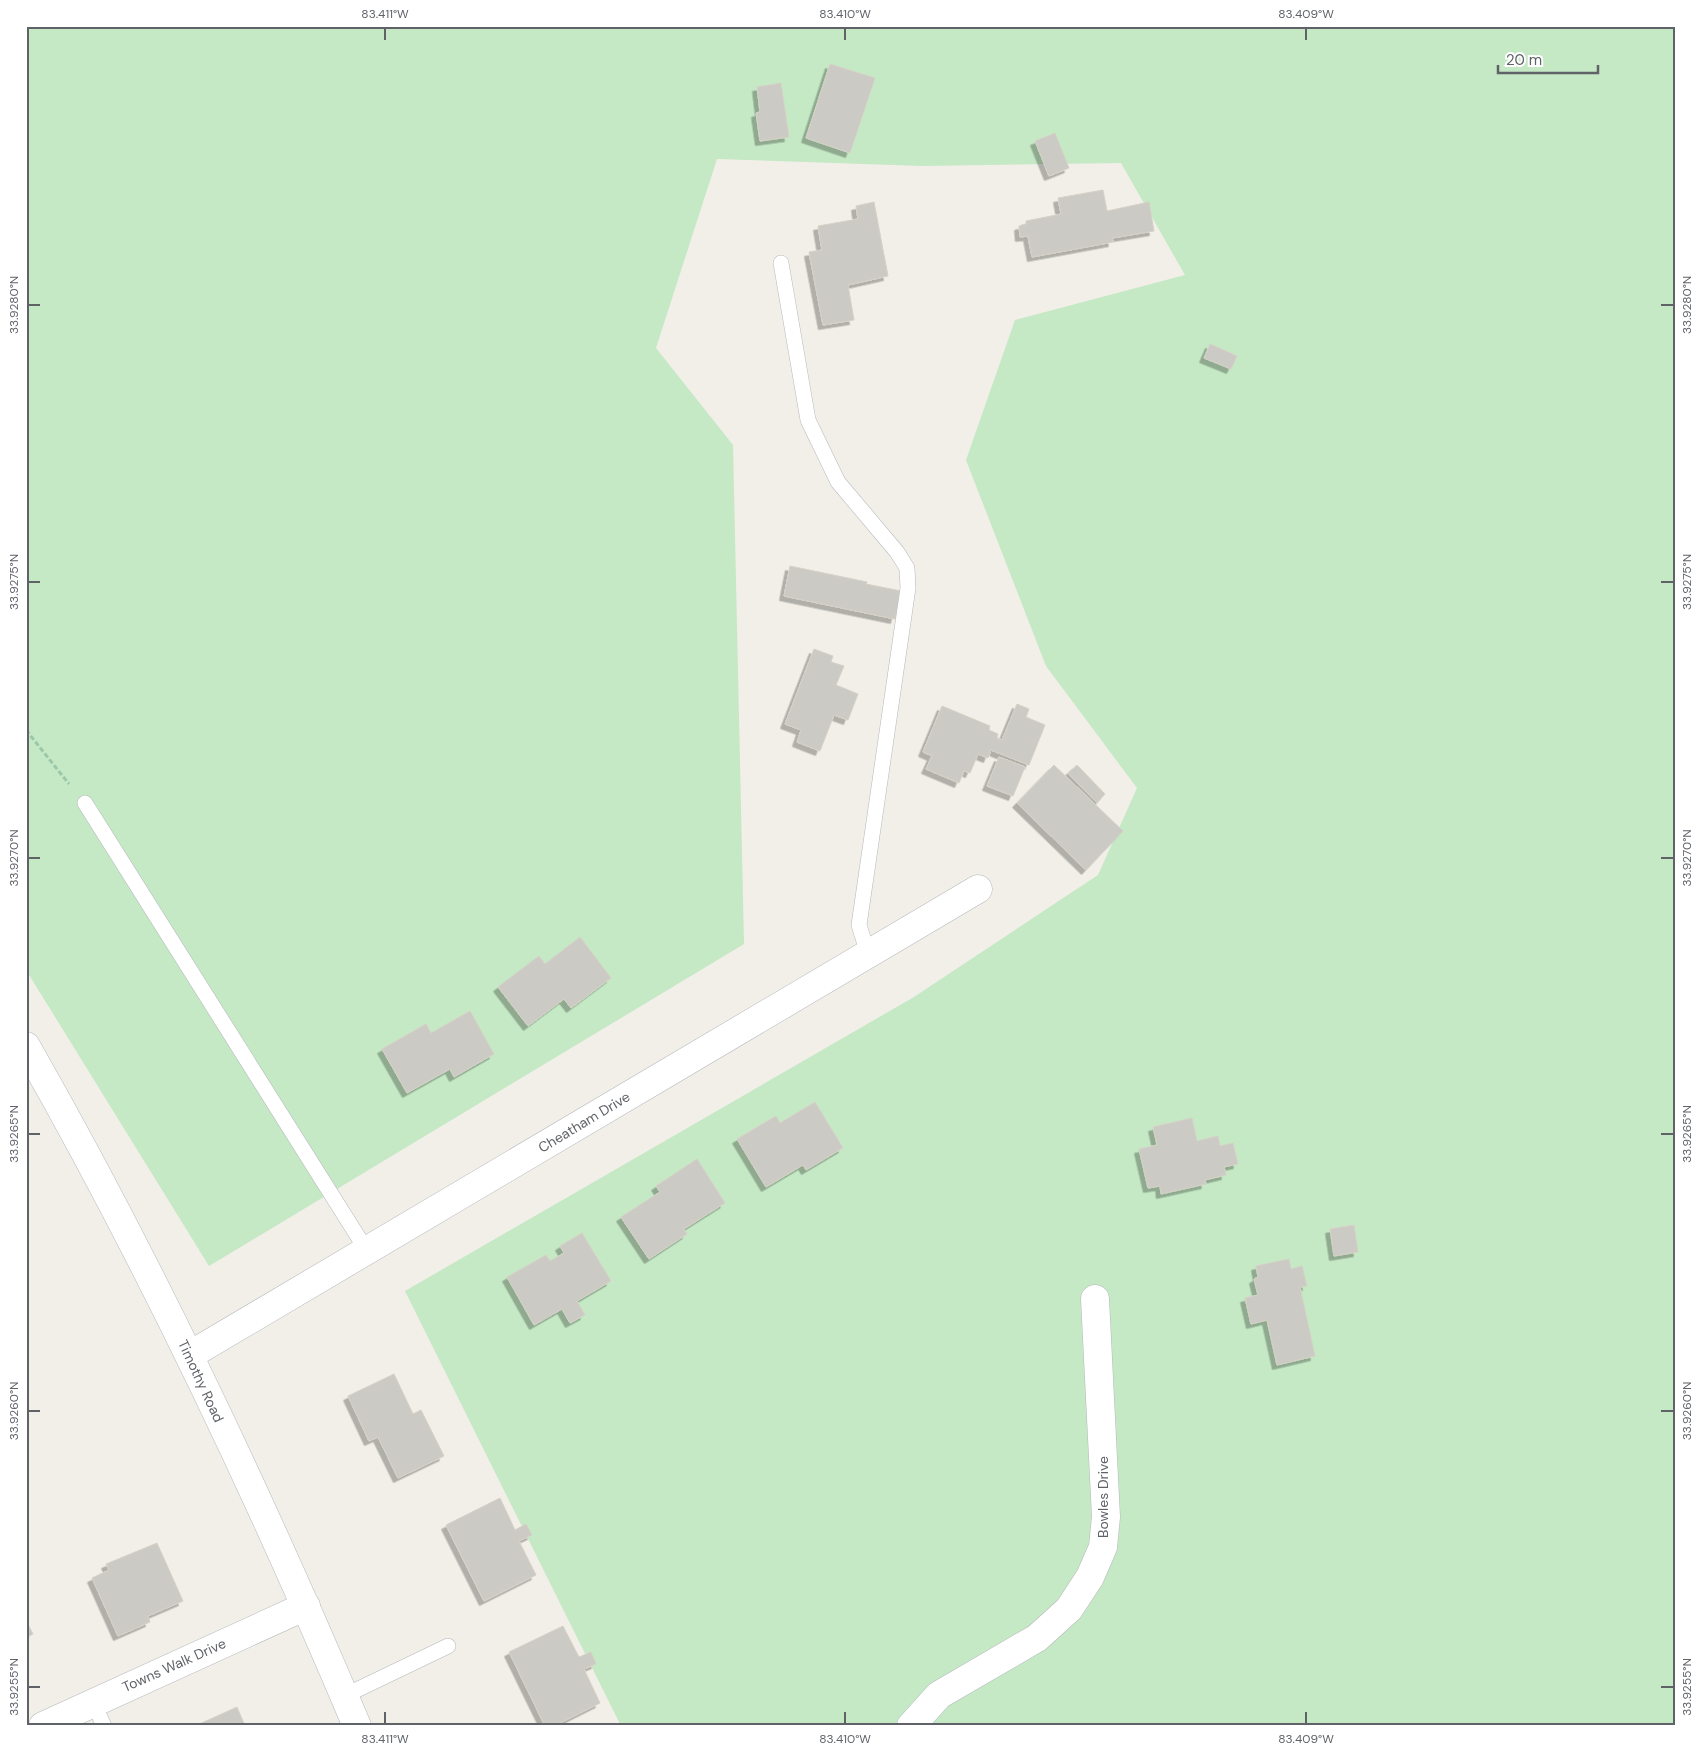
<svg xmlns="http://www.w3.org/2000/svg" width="1701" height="1752" font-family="'DM Sans',sans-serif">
  <defs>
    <filter id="shadow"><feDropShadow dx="-4.5" dy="4.5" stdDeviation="0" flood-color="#0004"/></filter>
  </defs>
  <rect width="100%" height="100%" fill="#f1efe8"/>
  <path fill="#c5e8c5" d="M26,26H1675V1726H621L405,1291L914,997L1098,875L1137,788L1046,666L966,460L1015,320L1185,275L1121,163L922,166L717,159L656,348L733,445L744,944L209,1266L26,970Z"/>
  <g fill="#cccac5" stroke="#d6d1c6" filter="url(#shadow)">
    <path d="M830,64L875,78L850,153L806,138Z"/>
    <path d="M781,83L789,137L760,141L756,113L760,112L757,87Z"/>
    <path d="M1055,133L1069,168L1049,176L1035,141Z"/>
    <path d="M1103,190L1107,211L1149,202L1154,231L1112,238L1113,242L1032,257L1028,236L1020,237L1019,226L1026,224V221L1061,214L1058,198Z"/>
    <path d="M874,202L888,276L848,285L854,320L823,325L809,252L822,250L818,226L858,219L856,206Z"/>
    <path d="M1210,344L1237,356L1231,369L1204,358Z"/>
    <path d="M790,566L867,582L866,584L901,591L895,619L784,596Z"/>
    <path d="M814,649L833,656L831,662L844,666L836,685L858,694L848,720L834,715L820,751L797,742L801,730L785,724Z"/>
    <path d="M1017,704L1029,709L1026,717L1045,725L1029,765L991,750L988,758L978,754L970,773L964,771L959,783L926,769L932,756L923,752L942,706L990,726L989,730L998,734L997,738L1002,740Z"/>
    <path d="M999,757L1025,767L1013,796L987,786Z"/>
    <path d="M1054,765L1123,831L1086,870L1017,803Z"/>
    <path d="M1077,765L1105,794L1097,803L1068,773Z"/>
    <path d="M580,937L611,978L571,1008L564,999L528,1026L498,987L539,956L545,964Z"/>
    <path d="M470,1011L494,1054L454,1077L450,1069L407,1093L382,1049L426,1024L431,1033Z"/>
    <path d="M815,1102L843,1148L806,1170L803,1165L766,1187L737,1139L776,1116L780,1123Z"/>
    <path d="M1192,1118L1197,1141L1218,1136L1220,1146L1233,1143L1238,1164L1224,1167L1226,1175L1205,1180L1206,1184L1161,1194L1160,1186L1148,1188L1139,1149L1157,1145L1153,1127Z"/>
    <path d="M697,1159L725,1203L684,1229L687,1234L649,1259L621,1217L660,1192L656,1186Z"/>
    <path d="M1354,1225L1358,1252L1334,1256L1330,1229Z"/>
    <path d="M582,1233L611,1281L577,1301L585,1315L570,1323L562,1309L534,1325L507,1277L546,1255L550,1261L564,1253L560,1246Z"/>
    <path d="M1289,1259L1291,1269L1302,1266L1307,1286L1300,1287L1315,1356L1277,1365L1267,1320L1251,1324L1245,1298L1258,1295L1254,1279L1258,1277L1256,1266Z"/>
    <path d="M394,1374L413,1414L421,1410L444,1456L398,1478L378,1437L369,1441L348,1396Z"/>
    <path d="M500,1498L515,1530L526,1524L532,1535L519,1541L536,1575L484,1601L446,1525Z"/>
    <path d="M157,1543L183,1601L148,1616L150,1622L118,1636L92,1578L109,1570L106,1564Z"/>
    <path d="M26,1621L33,1634L26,1638Z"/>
    <path d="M563,1626L579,1657L591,1652L596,1664L584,1669L600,1703L554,1726H545L509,1652Z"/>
    <path d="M237,1707L245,1726H195Z"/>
  </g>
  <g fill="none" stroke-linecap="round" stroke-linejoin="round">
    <g stroke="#b5b8bc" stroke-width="16">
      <g id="service">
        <path d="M781,263L808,420L838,482L897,552L907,568L908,588L859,925L868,954"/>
        <path d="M85,803L367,1251"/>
        <path d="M344,1696L448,1646"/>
        <path d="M93,1702L104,1726"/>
      </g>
    </g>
    <g stroke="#b5b8bc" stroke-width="29">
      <g id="minor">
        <path d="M190,1355L978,889"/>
        <path d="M43,1726L306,1606"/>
        <path d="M911,1726L939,1695L1037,1638L1069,1609L1090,1577L1103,1547L1106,1517L1095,1299"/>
      </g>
    </g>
    <g stroke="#b6babf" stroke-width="29">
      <path id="secondary" d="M26,1046C151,1265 259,1494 357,1726"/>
    </g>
    <path stroke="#9cc7a9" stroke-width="3" stroke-dasharray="5 2.5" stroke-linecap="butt" d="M26,730L69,784"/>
    <use href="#service" stroke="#fff" stroke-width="15"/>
    <use href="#minor" stroke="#fff" stroke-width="28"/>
    <use href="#secondary" stroke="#fff" stroke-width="28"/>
  </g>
  <path fill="none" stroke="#5f6368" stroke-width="2" d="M385,28V40M845,28V40M1306,28V40M28,305H40M1661,305H1674M28,582H40M1661,582H1674M28,858H40M1661,858H1674M28,1134H40M1661,1134H1674M28,1411H40M1661,1411H1674M28,1687H40M1661,1687H1674M385,1712V1724M845,1712V1724M1306,1712V1724"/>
  <g text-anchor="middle" stroke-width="4" stroke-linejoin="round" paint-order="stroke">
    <g font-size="14" fill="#5f6368" stroke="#fff">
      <text transform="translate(584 1122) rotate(-31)" y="5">Cheatham Drive</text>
      <text transform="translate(201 1381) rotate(65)" y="5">Timothy Road</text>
      <text transform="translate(1103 1497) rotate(-90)" y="5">Bowles Drive</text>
      <text transform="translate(174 1665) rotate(-24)" y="5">Towns Walk Drive</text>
    </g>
  </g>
  <rect width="1701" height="1752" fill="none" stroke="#ffffff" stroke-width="55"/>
  <path d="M1498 65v8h100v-8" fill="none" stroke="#5f6368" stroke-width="2.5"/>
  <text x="1506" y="65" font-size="15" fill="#5f6368" stroke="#ffffff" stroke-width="4" paint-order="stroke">20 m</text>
  <rect x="28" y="28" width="1646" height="1696" fill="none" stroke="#5f6368" stroke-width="2"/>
  <g font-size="12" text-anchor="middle" fill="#5f6368">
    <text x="385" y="18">83.411°W</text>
    <text x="845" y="18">83.410°W</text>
    <text x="1306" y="18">83.409°W</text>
    <text transform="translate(14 305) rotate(-90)" y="4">33.9280°N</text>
    <text transform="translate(1687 305) rotate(-90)" y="4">33.9280°N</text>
    <text transform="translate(14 582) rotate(-90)" y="4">33.9275°N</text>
    <text transform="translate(1687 582) rotate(-90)" y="4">33.9275°N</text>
    <text transform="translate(14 858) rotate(-90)" y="4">33.9270°N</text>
    <text transform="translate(1687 858) rotate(-90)" y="4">33.9270°N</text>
    <text transform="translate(14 1134) rotate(-90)" y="4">33.9265°N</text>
    <text transform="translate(1687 1134) rotate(-90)" y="4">33.9265°N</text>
    <text transform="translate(14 1411) rotate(-90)" y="4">33.9260°N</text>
    <text transform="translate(1687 1411) rotate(-90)" y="4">33.9260°N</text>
    <text transform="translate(14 1687) rotate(-90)" y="4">33.9255°N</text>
    <text transform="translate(1687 1687) rotate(-90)" y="4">33.9255°N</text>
    <text x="385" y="1743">83.411°W</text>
    <text x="845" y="1743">83.410°W</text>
    <text x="1306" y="1743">83.409°W</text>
  </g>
</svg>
